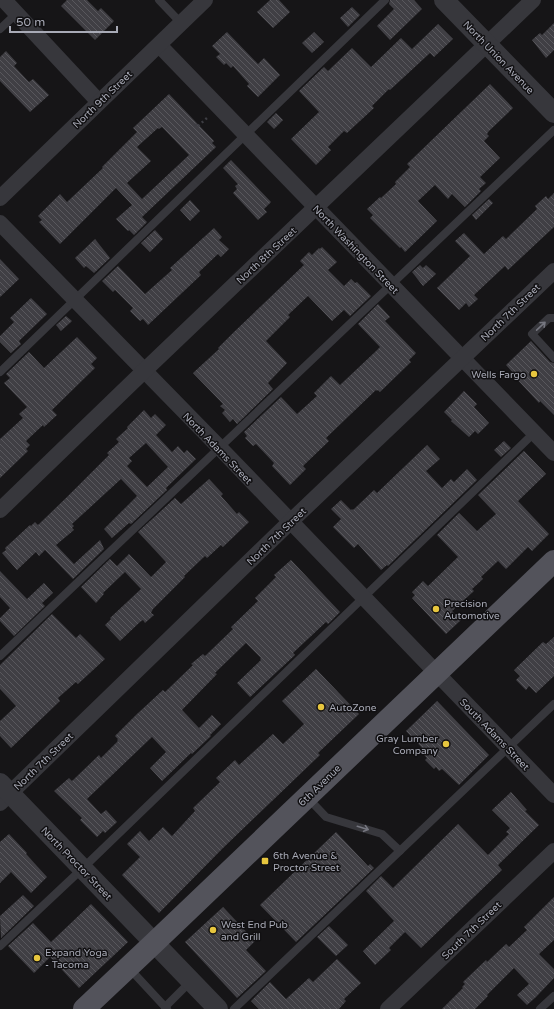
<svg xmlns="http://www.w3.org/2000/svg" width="554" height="1009" font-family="'Varela Round',sans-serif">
  <defs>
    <pattern id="building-back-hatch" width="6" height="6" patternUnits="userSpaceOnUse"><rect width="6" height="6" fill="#403f44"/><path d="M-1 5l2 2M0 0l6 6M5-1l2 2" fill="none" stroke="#59585d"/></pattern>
  </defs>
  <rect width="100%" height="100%" fill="#161517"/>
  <g fill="url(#building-back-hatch)" fill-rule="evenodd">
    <path d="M67,0H87L98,11L101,8L114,21L95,40L61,6Z"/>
    <path d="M270,0H279L290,12L273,28L257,12Z"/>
    <path d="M390,0H414L422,9L390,40L377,26L394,9L389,4Z"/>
    <path d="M352,7L360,15L348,27L340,18Z"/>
    <path d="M554,23V50L546,58L532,40L540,33L542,35Z"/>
    <path d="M438,24L453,39L434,57L430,53L390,90L389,89L372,106L374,108L347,133L344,131L328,147L331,150L316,165L291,139L319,112L299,91L324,67L328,71L352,48L371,67L401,38L412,49Z"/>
    <path d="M227,32L258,64L264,58L280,75L258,97L247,86L249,84L233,66L231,68L226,63L224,65L216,57L220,54L212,46Z"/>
    <path d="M314,32L324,42L312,53L302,43Z"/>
    <path d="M6,51L17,63L14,66L29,82L33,79L49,95L30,112L0,81V57Z"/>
    <path d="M490,84L513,108L489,131L487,134L489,136L484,141L500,158L480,177L486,183L479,189L481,191L465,207L452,194L448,199L435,185L418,201L437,221L405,252L401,247L400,248L370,218L373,215L367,209L380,197L381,198L396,184L395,182L410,167L407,164Z"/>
    <path d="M169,94L214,141L212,143L216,147L142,217L147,222L134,235L129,230L128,231L116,219L132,205L116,188L60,244L39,222L42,220L38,216L60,194L67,202L103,168L102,167L137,132L133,128ZM162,127L189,155L142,199L127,183L151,161L137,147L158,128L159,129Z"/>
    <path d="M276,113L283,120L274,129L267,122Z"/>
    <path d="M231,160L271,202L264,209L267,212L258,220L233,193L237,189L235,186L238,184L223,168Z"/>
    <path d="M554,193V227L508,270L505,266L474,295L478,299L469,307L466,303L459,310L437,288L470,256L455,241L464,233L484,254L503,236L506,239L537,209L535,206L546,196L548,199Z"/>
    <path d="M489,199L493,203L476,220L472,215Z"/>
    <path d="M190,200L200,211L190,221L180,210Z"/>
    <path d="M214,228L222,237L219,240L229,249L221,257L218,254L199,272L201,275L148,325L143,319L140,321L130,311L133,308L115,290L113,292L102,281L118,266L145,294L172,270L170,268Z"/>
    <path d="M155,230L163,239L150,252L141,243Z"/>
    <path d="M95,239L110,258L94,273L86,266L84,268L75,258Z"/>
    <path d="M322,247L337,262L328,270L344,286L351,279L355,283L357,282L371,296L350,316L344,310L332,321L308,296L288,315L290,317L266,341L287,363L268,383L273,389L237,424L233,419L230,422L222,413L225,410L220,406L223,404L193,373L219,349L218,348L235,331L304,265L300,261L309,252L312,255L319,248L320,249Z"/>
    <path d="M0,259L19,279L0,297Z"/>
    <path d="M420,265L423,268L426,265L436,274L423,286L412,272Z"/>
    <path d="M31,298L47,314L19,341L21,344L11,353L0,342V336L14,322L10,318Z"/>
    <path d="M378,304L390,317L385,321L416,353L409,360L411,362L380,392L378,390L377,391L376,390L326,438L329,441L303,466L306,469L290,485L272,466L274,463L256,444L253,446L245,438L247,436L244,432L281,397L297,414L317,396L314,393L331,376L340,385L374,353L380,347L358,324Z"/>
    <path d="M66,316L72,321L61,331L56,325Z"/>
    <path d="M77,337L97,358L91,364L95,368L52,410L57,415L44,427L43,425L26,441L30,445L26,449L28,451L0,478V439L23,418L19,414L27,407L4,383L10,378L6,374L29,352L44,368Z"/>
    <path d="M531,341L550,362L554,363V415L540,401L539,403L513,375L514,374L506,365Z"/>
    <path d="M464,391L477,404L474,407L489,423L478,434L475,431L469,437L451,421L452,420L444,412Z"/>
    <path d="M144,410L151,418L155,414L166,425L156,435L172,452L178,446L184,453L187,450L196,459L166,488L167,490L131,524L129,523L112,538L104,529L137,496L121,479L72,524L74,526L72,528L74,530L56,545L74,564L100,540L104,549L73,579L45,550L39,556L36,552L17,570L2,553L6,550L5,548L30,525L31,526L35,522L38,525L67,497L109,455L107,453L119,442L116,439L128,428L127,427ZM146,443L168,467L147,487L127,466L132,461L129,458Z"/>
    <path d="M504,441L511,448L501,457L494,450Z"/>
    <path d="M427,445L440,459L426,471L442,488L451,479L454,482L467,469L477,480L388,566L387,565L381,570L358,544L354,548L333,527L341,519L331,509L341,500L351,510L352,509L353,510L374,490L377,493Z"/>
    <path d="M524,451L546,474L518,501L549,534L532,551L528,547L506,569L498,561L481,577L483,579L472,589L474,591L452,611L461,620L446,634L412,598L415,595L412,592L423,581L428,586L458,557L437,535L459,513L477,531L496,514L478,495Z"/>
    <path d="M209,479L223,494L221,496L237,514L239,512L249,522L223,547L221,545L207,558L205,556L184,576L185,577L153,609L151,613L154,615L145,623L143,620L140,622L120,641L105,625L111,619L110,618L141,589L125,572L103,593L104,594L96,603L81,587L110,559L117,566L129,554L151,577L166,562L138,532L175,498L181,504Z"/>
    <path d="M291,560L340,612L328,624L326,622L293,653L295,655L250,697L237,683L261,660L260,659L261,658L246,643L219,669L215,673L217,674L182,710L199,728L212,715L221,724L210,735L211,736L192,754L191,753L162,781L150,768L166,752L152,737L87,799L101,814L106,810L117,822L105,833L103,831L97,837L80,820L82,818L54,791L69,778L72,781L99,755L101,758L118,741L117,740L118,739L115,736L137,714L163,690L165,692L193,665L191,664L203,654L205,656L233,629L231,627L258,601L255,598L276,577L274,575Z"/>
    <path d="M0,571L27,599L44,583L53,593L42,603L45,606L14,636L0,621V618L10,608L0,597Z"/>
    <path d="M52,614L76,638L80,634L105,659L78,684L76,682L58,698L60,701L11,748L0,736V721L16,706L0,689V665Z"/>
    <path d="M554,637V676L536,693L529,686L526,690L516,680L520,676L514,670L543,642L546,644Z"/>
    <path d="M316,669L359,714L318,753L320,755L223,848L159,913L122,875L140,857L127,844L140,831L149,841L163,827L172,836L195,811L193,808L220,782L216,778L235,760L239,765L273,734L283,744L304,724L282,701Z"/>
    <path d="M437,701L489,755L459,785L442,769L439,771L436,767L434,769L425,760L427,758L424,755L426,752L406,731Z"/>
    <path d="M511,792L527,810L525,811L539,825L498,865L502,870L421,948L405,932L389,948L391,950L375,965L363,951L394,921L366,891L381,876L393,888L458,824L488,855L509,834L506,832L510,828L492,810Z"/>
    <path d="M336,832L368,866L370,864L374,868L296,942L260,905Z"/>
    <path d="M9,834L27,853L26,854L47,877L31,893L11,872L0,883V842Z"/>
    <path d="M23,895L34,906L1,938L0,916Z"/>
    <path d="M554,897V940L539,954L554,969V978L536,997L527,1005L517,995L529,984L514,968L487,995L488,996L475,1009H442L463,988L462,987L465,984L463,982L486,960L487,962L506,944L509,947L527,930L524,927Z"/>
    <path d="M91,904L128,942L79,988L50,957L34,973L8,946L33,923L51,942Z"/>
    <path d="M223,907L255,941L246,950L266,971L237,998L185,942Z"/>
    <path d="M329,926L348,945L336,956L317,937Z"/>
    <path d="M337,959L361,983L344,999L346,1001L339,1009H259L251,1001L270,982L286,999L309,978L313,982Z"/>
  </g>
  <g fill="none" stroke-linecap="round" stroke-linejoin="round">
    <path stroke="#3d3d43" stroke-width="2.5" stroke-dasharray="2 3" stroke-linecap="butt" d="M195,124L197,127L208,117"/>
    <g stroke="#37373c" stroke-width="8">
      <path d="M159,0L181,23"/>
      <path d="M0,29L17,13"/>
      <path d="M554,318H549L532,334L554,358"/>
      <path d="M0,372L385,0"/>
      <path d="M0,656L554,130"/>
      <path d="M307,797L326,817L382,834L400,851"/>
      <path d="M0,946L83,868L534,433"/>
      <path d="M129,968L167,1009"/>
      <path d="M165,1007L191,981"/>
      <path d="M234,1009L554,704"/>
      <path d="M540,1009L554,996"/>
    </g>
    <g stroke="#37373c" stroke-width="16">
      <path d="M4,0L99,102"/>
      <path d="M159,45L554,453"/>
      <path d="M0,198L205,0"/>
      <path d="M0,223L220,448L554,795"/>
      <path d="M0,510L144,371L533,0"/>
      <path d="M0,803L290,522L554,271"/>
      <path d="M388,1009L554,851"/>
    </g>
    <g stroke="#37373c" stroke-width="20">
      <path d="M444,0L554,113"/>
      <path d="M0,783L218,1009"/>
    </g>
    <path stroke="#53535b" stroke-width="22" d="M84,1009L154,943L554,561"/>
  </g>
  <defs><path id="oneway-shaft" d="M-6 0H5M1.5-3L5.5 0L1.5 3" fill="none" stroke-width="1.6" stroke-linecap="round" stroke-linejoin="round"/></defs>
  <g stroke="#75767f">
    <use href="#oneway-shaft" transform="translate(541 326) rotate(-43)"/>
    <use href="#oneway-shaft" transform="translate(363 828) rotate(17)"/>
  </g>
  <g fill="#e7c63e" stroke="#111012" stroke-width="1.5">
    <circle cx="534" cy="374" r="4"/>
    <circle cx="436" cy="609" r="4"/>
    <circle cx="321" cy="707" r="4"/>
    <circle cx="446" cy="744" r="4"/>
    <rect x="261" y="857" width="8" height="8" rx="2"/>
    <circle cx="213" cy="930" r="4"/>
    <circle cx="37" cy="958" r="4"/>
  </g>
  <g text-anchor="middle" stroke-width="3" stroke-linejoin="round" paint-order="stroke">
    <g font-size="10" fill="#a8aab6" stroke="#111012">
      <text transform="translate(499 57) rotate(46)" y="4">North Union Avenue</text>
      <text transform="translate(102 99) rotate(-44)" y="4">North 9th Street</text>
      <text transform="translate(356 249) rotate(46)" y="4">North Washington Street</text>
      <text transform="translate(266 255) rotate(-43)" y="4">North 8th Street</text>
      <text transform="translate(510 312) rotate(-44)" y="4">North 7th Street</text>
      <text transform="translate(218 448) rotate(46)" y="4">North Adams Street</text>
      <text transform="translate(276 536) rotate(-44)" y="4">North 7th Street</text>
      <text transform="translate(495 734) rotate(46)" y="4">South Adams Street</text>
      <text transform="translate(43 761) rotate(-44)" y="4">North 7th Street</text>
      <text transform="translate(319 785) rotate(-44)" y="4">6th Avenue</text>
      <text transform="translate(77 863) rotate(46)" y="4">North Proctor Street</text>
      <text transform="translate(471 930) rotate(-44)" y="4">South 7th Street</text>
    </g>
    <g font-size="10" fill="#a8aab6" stroke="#111012" text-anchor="start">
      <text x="526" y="378" text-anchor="end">Wells Fargo</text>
      <text x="444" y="607">Precision<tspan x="444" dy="12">Automotive</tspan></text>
      <text x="329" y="711">AutoZone</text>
      <text x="438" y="742" text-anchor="end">Gray Lumber<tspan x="438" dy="12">Company</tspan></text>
      <text x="273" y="859">6th Avenue &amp;<tspan x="273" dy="12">Proctor Street</tspan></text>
      <text x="221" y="928">West End Pub<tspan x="221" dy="12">and Grill</tspan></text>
      <text x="45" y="956">Expand Yoga<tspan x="45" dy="12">- Tacoma</tspan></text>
    </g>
  </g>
  <path d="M10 26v6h107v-6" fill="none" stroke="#a8aab6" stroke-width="2"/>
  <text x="16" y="26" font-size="12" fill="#a8aab6" stroke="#111012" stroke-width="3" paint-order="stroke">50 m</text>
</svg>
